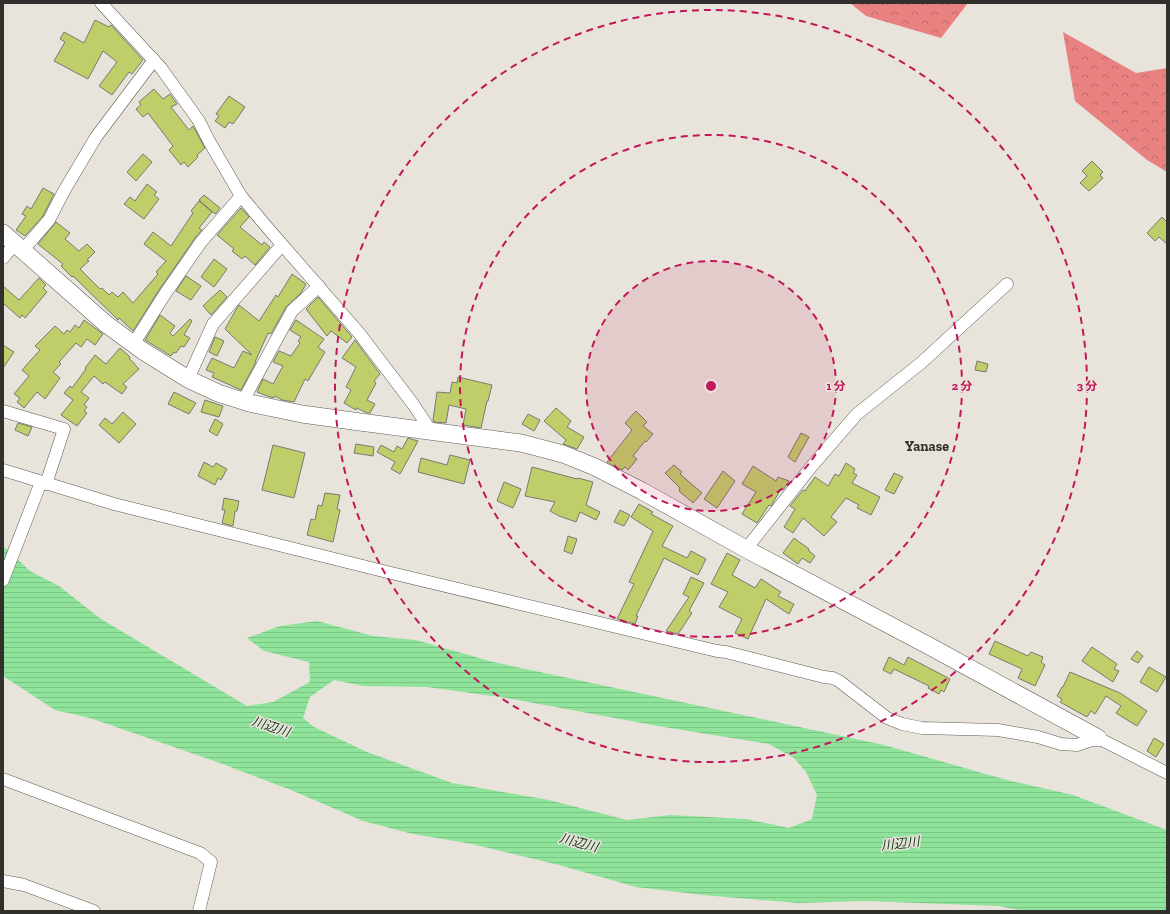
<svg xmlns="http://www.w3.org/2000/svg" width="1170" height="914" font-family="'Zilla Slab','Noto Sans JP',serif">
  <defs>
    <pattern id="forest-crowns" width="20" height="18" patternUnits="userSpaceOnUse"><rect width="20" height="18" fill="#e98181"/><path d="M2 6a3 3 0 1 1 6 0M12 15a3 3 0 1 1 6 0" fill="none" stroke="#bd6a6a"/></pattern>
    <pattern id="water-rules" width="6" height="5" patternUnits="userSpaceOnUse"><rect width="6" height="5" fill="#8fe39b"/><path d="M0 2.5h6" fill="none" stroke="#7cc386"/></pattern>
  </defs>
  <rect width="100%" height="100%" fill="#e9e4db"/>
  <g fill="url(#forest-crowns)">
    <path d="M850,3H968L941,38L866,16Z"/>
    <path d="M1063,32L1136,73L1167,68V172L1147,160L1075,101Z"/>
  </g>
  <path fill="url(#water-rules)" fill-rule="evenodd" d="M3,547L7,549L30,571L59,586L101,619L247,706L273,702L310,682L309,662L264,651L247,638L280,626L317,621L373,636L416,640L493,662L884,745L1007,780L1073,795L1167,830V911H1024L998,906L866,901L798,903L703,895L636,887L559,865L472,844L413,834L363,821L291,790L220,763L90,718L55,710L3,676ZM334,680L363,686L427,687L507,698L658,726L769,744L794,758L806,772L817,795L812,819L789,828L746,819L670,815L627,820L549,800L452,783L367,752L314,727L303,718L310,697Z"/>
  <g fill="#bfce68" stroke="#787a71">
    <path d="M95,20L109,27L111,25L143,60L132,74L129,72L112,95L99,86L117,62L103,51L88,79L54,61L65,42L60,39L64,32L84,43Z"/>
    <path d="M154,89L163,99L170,94L177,104L171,107L189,130L193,126L205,148L197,155L198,157L188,167L184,162L181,165L169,150L173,146L148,113L143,117L136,109L141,105L139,102Z"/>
    <path d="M229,96L245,107L233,124L229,122L225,128L215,121L219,116L216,114Z"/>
    <path d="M143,154L152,162L136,181L127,172Z"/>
    <path d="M1092,161L1103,172L1100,175L1103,178L1089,191L1080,183L1087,176L1082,171Z"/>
    <path d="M147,184L157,192L154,195L159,199L144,219L124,204L130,197L135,201Z"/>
    <path d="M43,188L54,194L43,216L25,236L16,230L26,216L22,214L27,206L31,209Z"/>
    <path d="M204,195L220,208L215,214L199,200Z"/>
    <path d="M199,201L212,212L199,228L202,230L195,238L159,290L133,331L119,318L118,320L73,276L72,277L61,266L63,264L38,244L56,222L70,233L65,239L79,251L87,244L95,252L87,260L89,261L80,269L100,289L102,288L109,295L112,292L118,297L123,292L133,303L158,274L156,272L166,261L144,244L153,232L171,246L193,213L191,211Z"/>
    <path d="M241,208L249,217L240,227L262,245L264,242L270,247L255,265L245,256L242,259L232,251L234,249L217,235Z"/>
    <path d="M1162,217L1167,222V244L1159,237L1155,241L1147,233Z"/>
    <path d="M214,259L227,269L214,287L201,277Z"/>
    <path d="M292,274L306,284L301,293L286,307L271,334L268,333L255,362H256L241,390L212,377L214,373L206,370L212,358L234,368L243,351L252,355L225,329L237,308L239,305L259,321L276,295L278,297Z"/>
    <path d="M186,276L201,286L191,300L176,291Z"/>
    <path d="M39,278L46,285L43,288L47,292L25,318L22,315L20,318L3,303V286L19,300Z"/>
    <path d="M220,290L227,297L211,315L203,306Z"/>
    <path d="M318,297L352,337L347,343L331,331L327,336L306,309Z"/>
    <path d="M160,315L175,326L170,333L173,336L190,319L192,321L184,335L190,338L184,347L181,346L176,353L174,352L171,356L145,340Z"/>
    <path d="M84,320L103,334L95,345L87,339L81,347L76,343L59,362L61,364L53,372L60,378L45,399L37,392L24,408L17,402L20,398L14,394L29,376L22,370L40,350L35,346L55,326L64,334L67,330L70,332L75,325L79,328Z"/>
    <path d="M296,320L324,339L318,347L319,348L325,352L308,381L305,379L294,402L282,400L275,396L274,398L267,396L257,392L263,379L273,384L283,366L273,362L279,351L291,356L300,343L298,341L301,337L290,330Z"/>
    <path d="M215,337L224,341L217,356L209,352Z"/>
    <path d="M355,340L380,374L374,381L376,383L367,400L375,404L370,413H367L357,408L356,410L344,403L351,390L346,387L356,367L342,358Z"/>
    <path d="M3,345L14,352L3,368Z"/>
    <path d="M120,348L130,357L129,358L139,369L123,384L127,387L122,394L105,382L103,384L94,376L81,392L89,398L84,405L87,407L84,411L87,413L77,426L61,415L73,400L64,393L70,386L72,388L86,369L85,368L95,355L106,364Z"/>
    <path d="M977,361L988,364L986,372L975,370Z"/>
    <path d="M458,377L492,385L488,401H487L481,428L463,425L466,409L449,405L446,423L434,422L433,420L437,392L450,393L452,382L457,383Z"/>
    <path d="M174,392L196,403L189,414L168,404Z"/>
    <path d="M205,400L223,406L219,417L201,412Z"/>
    <path d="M556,408L571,421L567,427L584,437L577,449L563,444L566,440L544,421Z"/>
    <path d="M636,411L647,422L643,426L653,434L646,442L645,441L633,456L637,459L628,470L625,467L622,470L607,462L632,430L625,423Z"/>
    <path d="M123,412L136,424L119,443L99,425L105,418L112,424Z"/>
    <path d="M528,414L540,420L534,431L522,424Z"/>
    <path d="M215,419L223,424L217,436L209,431Z"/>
    <path d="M18,423L32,427L28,436L15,430Z"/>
    <path d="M801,433L809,437L795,462L788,457Z"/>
    <path d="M408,438L418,441L400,474L391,469L395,462L377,452L381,445L394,452L397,446L402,449Z"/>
    <path d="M356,444L374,447L373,456L354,453Z"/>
    <path d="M273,445L305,453L294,498L262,490Z"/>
    <path d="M450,455L470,460L464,484L418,472L421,458L447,465Z"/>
    <path d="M204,462L213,467L216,463L227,469L221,480L218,478L215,485L198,476Z"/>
    <path d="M846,463L855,469L853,473L857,475L852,483L880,497L871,515L857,508L859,505L846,498L831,517L837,522L824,536L803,518L793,533L784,527L795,509L790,506L803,490L805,491L815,477L828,486L835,474L839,476Z"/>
    <path d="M674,465L682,472L680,474L702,493L693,503L679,491L680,488L665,473Z"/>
    <path d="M753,466L776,481L778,477L789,481L783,490L781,489L771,506L769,505L757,523L742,514L756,492L742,484Z"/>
    <path d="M532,467L577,479L578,478L593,482L586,505L600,512L596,520L580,512L576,522L559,516L550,511L555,502L525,496Z"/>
    <path d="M723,471L735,481L717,508L704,499Z"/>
    <path d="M894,473L903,477L894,494L885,490Z"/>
    <path d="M504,482L521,489L513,508L497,501Z"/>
    <path d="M325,493L340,495L337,509L340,510L333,542L307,535L311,519L315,520L318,505L322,506Z"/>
    <path d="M224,498L239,501L237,511H235L233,526L222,523L225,510H222Z"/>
    <path d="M639,504L653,512L651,514L673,526L662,546L687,558L691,551L706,559L698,575L664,558L636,616H638L635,624L617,619L634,584L629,582L653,531L631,517Z"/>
    <path d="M620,510L630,515L624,526L614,522Z"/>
    <path d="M568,536L577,539L572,554L564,551Z"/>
    <path d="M794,538L809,549L808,550L815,556L810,563L802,558L798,564L783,553Z"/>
    <path d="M727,553L740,560L732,575L755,588L761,579L781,592L778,596L794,604L789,614L766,599L748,639L735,633L742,619L719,607L728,592L711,584Z"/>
    <path d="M691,577L704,583L689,611L692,613L678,634L666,631L689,597L683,594Z"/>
    <path d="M995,641L1028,656L1031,652L1043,657L1041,662L1045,665L1035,686L1018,678L1022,669L989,654Z"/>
    <path d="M1092,647L1117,664L1114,669L1119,671L1113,682L1082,661Z"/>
    <path d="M1137,651L1143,656L1138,663L1131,659Z"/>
    <path d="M889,657L904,665L908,657L950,679L944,692L941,690L939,694L928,688L929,686L894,669L891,674L883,670Z"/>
    <path d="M1149,667L1166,677L1157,692L1140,682Z"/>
    <path d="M1070,672L1120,693L1147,711L1137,726L1116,713L1121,706L1106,696L1095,714L1091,711L1087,717L1060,702L1062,699L1057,696L1062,687H1063Z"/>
    <path d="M1154,738L1164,744L1156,757L1147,751Z"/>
  </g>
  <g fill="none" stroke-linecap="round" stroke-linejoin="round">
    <g stroke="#5f5b53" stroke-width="13">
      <g id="street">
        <path d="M101,3L161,68L199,121L209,141L241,196L266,226L359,333L413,404L431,431"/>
        <path d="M22,251L49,220L64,191L96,137L154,60"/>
        <path d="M3,258L15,244"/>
        <path d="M134,343L165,294L201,242L241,196"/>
        <path d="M188,379L213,324L282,245"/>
        <path d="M243,401L292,311L319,286"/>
        <path d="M3,411L64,429L46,484"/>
        <path d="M3,470L114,504L387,572L717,651L726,652L824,677L833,678L839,681L887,718L902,724L922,728L998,730L1038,737L1061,744L1077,745L1098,738L1167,773"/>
        <path d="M746,549L811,467L857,414L921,363L1007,284"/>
        <path d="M3,580L41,482"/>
        <path d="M3,779L200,853L211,862L199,911"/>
        <path d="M3,881L24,885L94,911"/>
      </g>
    </g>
    <g stroke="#5f5b53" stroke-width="18">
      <path id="secondary" d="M3,233L106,324L143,351L188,379L218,393L249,403L302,414L360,422L521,443L563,454L595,467L642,491L746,549L931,647L1098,738"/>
    </g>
    <use href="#street" stroke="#fff" stroke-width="12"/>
    <use href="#secondary" stroke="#fff" stroke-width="17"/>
  </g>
  <circle cx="711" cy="386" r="125" fill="#c2185b" fill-opacity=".12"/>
  <g fill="none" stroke="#c2185b" stroke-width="2" stroke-dasharray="7 5">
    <circle cx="711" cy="386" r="125"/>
    <circle cx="711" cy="386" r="251"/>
    <circle cx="711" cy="386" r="376"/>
  </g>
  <g text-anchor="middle" stroke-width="3" stroke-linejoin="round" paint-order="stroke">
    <g font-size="13" font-style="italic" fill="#13351a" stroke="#e9e4db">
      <text transform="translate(271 726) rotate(18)" y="5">川辺川</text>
      <text transform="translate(579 842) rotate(15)" y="5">川辺川</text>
      <text transform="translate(900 843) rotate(-6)" y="5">川辺川</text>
    </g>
    <g font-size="14" font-weight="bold" fill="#32302d" stroke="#e9e4db">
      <text x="927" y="451">Yanase</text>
    </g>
  </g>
  <circle cx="711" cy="386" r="6" fill="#c2185b" stroke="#e9e4db" stroke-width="2"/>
  <g font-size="12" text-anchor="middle" font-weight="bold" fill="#c2185b" stroke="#e9e4db" stroke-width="3" stroke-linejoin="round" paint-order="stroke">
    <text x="836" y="390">1 分</text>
    <text x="962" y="390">2 分</text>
    <text x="1087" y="390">3 分</text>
  </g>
  <rect width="1170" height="914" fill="none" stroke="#32302d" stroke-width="8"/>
</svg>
